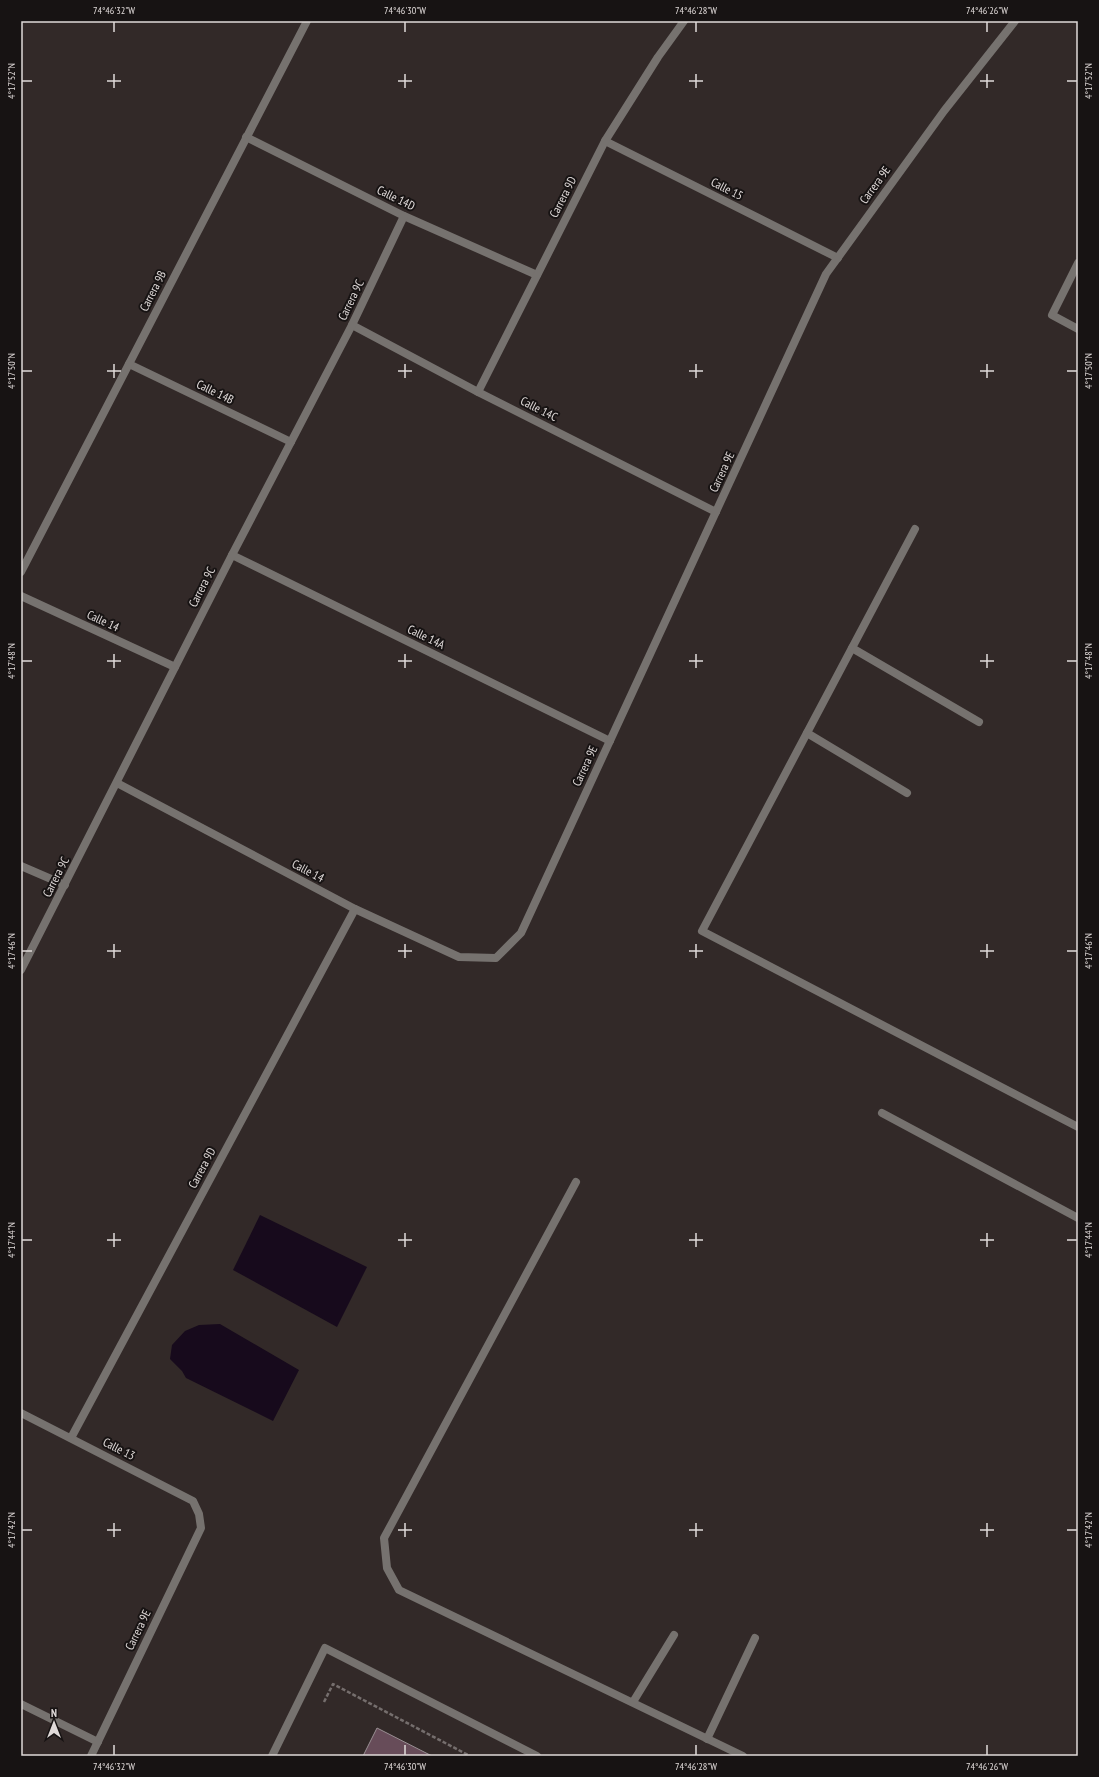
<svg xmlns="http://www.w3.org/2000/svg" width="1099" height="1777" font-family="'PT Sans Narrow',sans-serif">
  <rect width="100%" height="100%" fill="#322928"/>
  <g fill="#170a1c">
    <path d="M260,1215L367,1267L337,1327L233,1270Z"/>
    <path d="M220,1324L299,1370L273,1421L186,1378L182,1371L170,1359L172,1345L185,1331L199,1325Z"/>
  </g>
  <path fill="#674c59" stroke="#998f93" d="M377,1728L432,1756H363Z"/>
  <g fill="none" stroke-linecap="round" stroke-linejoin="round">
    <path stroke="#756e6d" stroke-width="2.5" stroke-dasharray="4 2" stroke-linecap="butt" d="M324,1702L333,1684L470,1756"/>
    <path stroke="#76726f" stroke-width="8" d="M272,1756L325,1648L537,1756"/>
    <g stroke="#76726f" stroke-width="8">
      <path d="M246,137L404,216L537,275"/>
      <path d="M605,141L838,258"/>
      <path d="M1078,263L1052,315L1078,329"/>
      <path d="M352,325L478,392L716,512"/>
      <path d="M129,364L291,442"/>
      <path d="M478,392L605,141L658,57L684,21"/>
      <path d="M915,529L702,931L1078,1127"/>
      <path d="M232,555L610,741"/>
      <path d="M21,572L307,21"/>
      <path d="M21,596L175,667"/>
      <path d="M852,648L979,722"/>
      <path d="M807,733L907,793"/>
      <path d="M117,783L355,909L459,957L496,958L521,933L826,274L944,111L1015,21"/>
      <path d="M21,866L65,885"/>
      <path d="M21,970L232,555L352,325L404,216"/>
      <path d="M882,1113L1078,1218"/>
      <path d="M576,1182L384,1538L387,1568L399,1590L743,1756"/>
      <path d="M21,1413L193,1501L199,1514L201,1528L91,1756"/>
      <path d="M71,1438L355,909"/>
      <path d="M633,1702L674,1635"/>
      <path d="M21,1704L98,1742"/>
      <path d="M707,1739L755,1638"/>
    </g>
  </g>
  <path fill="none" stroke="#e0dad9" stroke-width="1.5" d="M114,22V32M405,22V32M696,22V32M987,22V32M114,74V88M405,74V88M696,74V88M987,74V88M22,81H32M107,81H121M398,81H412M689,81H703M980,81H994M1067,81H1077M114,364V378M405,364V378M696,364V378M987,364V378M22,371H32M107,371H121M398,371H412M689,371H703M980,371H994M1067,371H1077M114,654V668M405,654V668M696,654V668M987,654V668M22,661H32M107,661H121M398,661H412M689,661H703M980,661H994M1067,661H1077M114,944V958M405,944V958M696,944V958M987,944V958M22,951H32M107,951H121M398,951H412M689,951H703M980,951H994M1067,951H1077M114,1233V1247M405,1233V1247M696,1233V1247M987,1233V1247M22,1240H32M107,1240H121M398,1240H412M689,1240H703M980,1240H994M1067,1240H1077M114,1523V1537M405,1523V1537M696,1523V1537M987,1523V1537M22,1530H32M107,1530H121M398,1530H412M689,1530H703M980,1530H994M1067,1530H1077M114,1745V1755M405,1745V1755M696,1745V1755M987,1745V1755"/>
  <g text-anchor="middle" stroke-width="4" stroke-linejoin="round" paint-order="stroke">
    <g font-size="12" fill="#e0dad9" stroke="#171313">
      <text transform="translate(875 185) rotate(-54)" y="4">Carrera 9E</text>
      <text transform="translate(727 189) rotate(27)" y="4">Calle 15</text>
      <text transform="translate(563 197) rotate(-63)" y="4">Carrera 9D</text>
      <text transform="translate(396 198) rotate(26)" y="4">Calle 14D</text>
      <text transform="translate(153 291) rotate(-63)" y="4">Carrera 9B</text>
      <text transform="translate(351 300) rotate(-64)" y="4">Carrera 9C</text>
      <text transform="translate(215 392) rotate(26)" y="4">Calle 14B</text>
      <text transform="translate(539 409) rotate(27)" y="4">Calle 14C</text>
      <text transform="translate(722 472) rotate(-65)" y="4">Carrera 9E</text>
      <text transform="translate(202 587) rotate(-63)" y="4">Carrera 9C</text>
      <text transform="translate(103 621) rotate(25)" y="4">Calle 14</text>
      <text transform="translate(426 637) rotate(26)" y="4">Calle 14A</text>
      <text transform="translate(585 766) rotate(-65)" y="4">Carrera 9E</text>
      <text transform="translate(308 871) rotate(28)" y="4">Calle 14</text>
      <text transform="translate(56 877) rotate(-63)" y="4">Carrera 9C</text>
      <text transform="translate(202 1168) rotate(-62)" y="4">Carrera 9D</text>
      <text transform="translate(119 1449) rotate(27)" y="4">Calle 13</text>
      <text transform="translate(138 1630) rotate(-64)" y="4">Carrera 9E</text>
    </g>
  </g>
  <rect width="1099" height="1777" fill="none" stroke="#171313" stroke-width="44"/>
  <g transform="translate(54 1723)" stroke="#171313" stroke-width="3" paint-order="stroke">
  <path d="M0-3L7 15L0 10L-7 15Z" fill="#e0dad9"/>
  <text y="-6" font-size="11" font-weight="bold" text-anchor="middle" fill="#e0dad9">N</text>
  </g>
  <rect x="22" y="22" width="1055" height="1733" fill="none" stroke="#e0dad9" stroke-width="1.5"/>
  <g font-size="10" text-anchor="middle" fill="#e0dad9">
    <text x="114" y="14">74°46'32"W</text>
    <text x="405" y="14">74°46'30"W</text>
    <text x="696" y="14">74°46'28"W</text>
    <text x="987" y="14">74°46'26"W</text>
    <text transform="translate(11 81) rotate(-90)" y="4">4°17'52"N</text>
    <text transform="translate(1088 81) rotate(-90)" y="4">4°17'52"N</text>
    <text transform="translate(11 371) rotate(-90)" y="4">4°17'50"N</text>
    <text transform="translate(1088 371) rotate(-90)" y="4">4°17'50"N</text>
    <text transform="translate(11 661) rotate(-90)" y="4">4°17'48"N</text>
    <text transform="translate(1088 661) rotate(-90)" y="4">4°17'48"N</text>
    <text transform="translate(11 951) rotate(-90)" y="4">4°17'46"N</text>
    <text transform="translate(1088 951) rotate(-90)" y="4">4°17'46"N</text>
    <text transform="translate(11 1240) rotate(-90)" y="4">4°17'44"N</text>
    <text transform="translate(1088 1240) rotate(-90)" y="4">4°17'44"N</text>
    <text transform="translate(11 1530) rotate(-90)" y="4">4°17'42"N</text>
    <text transform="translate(1088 1530) rotate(-90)" y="4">4°17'42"N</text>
    <text x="114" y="1770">74°46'32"W</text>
    <text x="405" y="1770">74°46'30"W</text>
    <text x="696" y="1770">74°46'28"W</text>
    <text x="987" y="1770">74°46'26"W</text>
  </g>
</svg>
